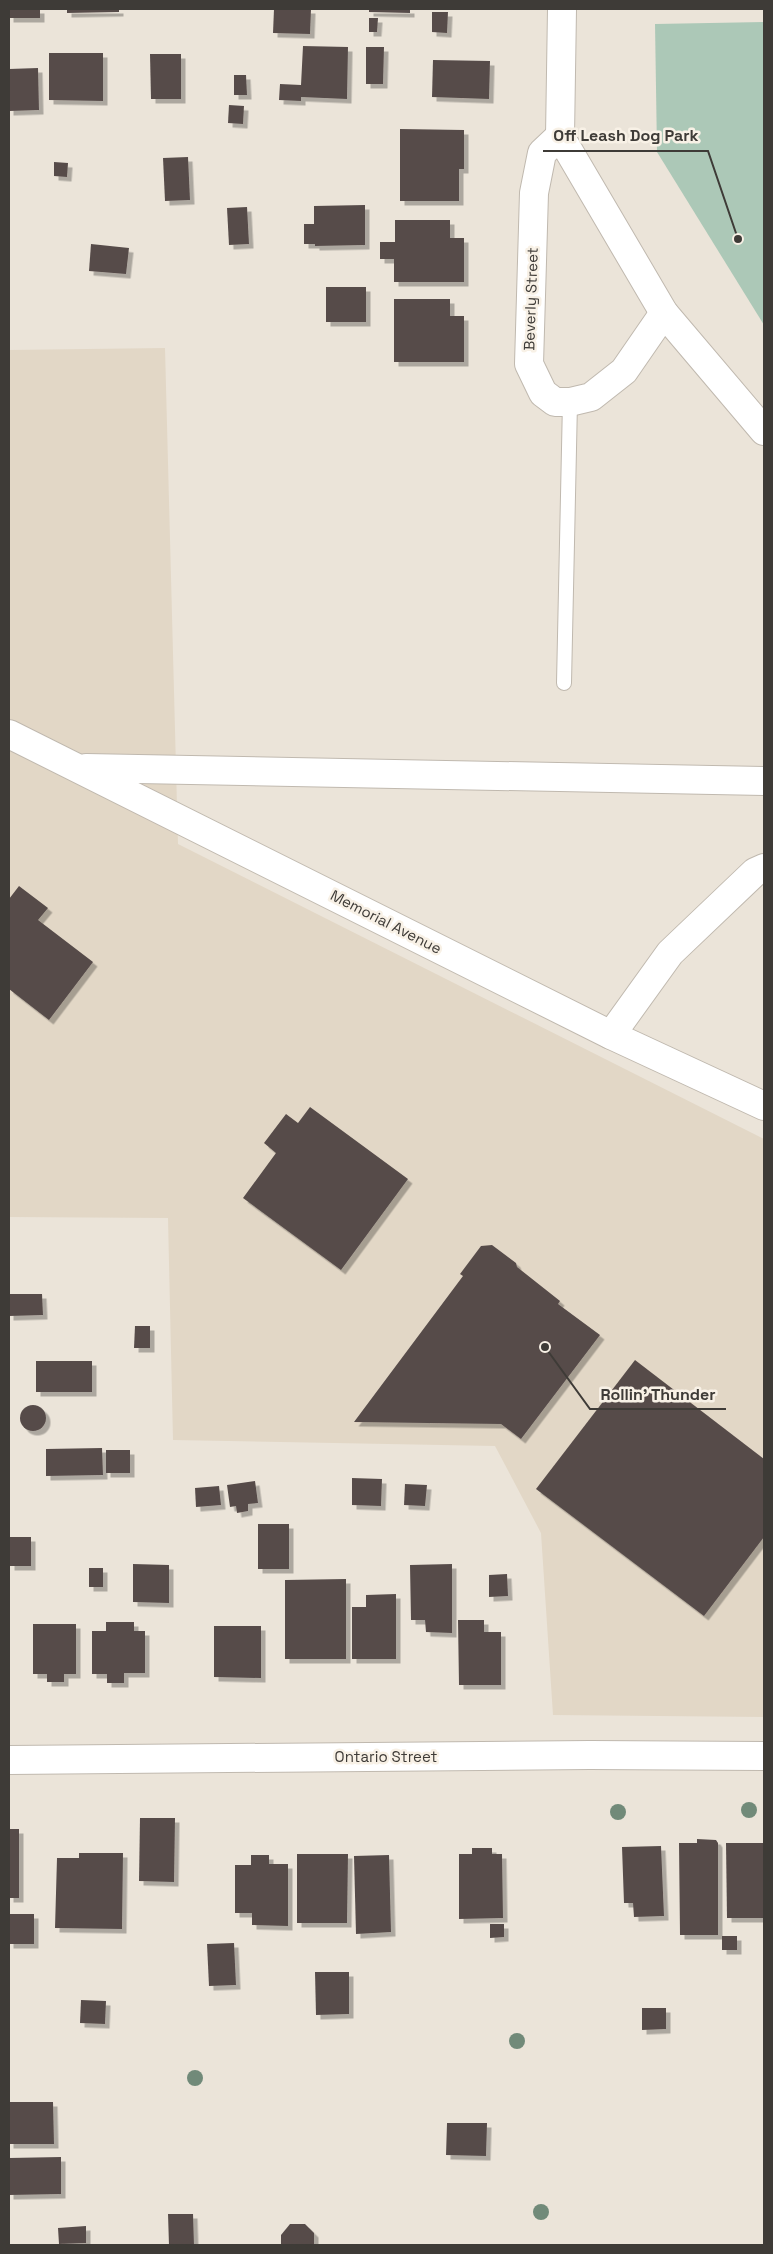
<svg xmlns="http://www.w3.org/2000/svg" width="773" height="2254" font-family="'Space Grotesk',sans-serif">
  <defs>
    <filter id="shadow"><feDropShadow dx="4.5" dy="4.5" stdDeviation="0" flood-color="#0004"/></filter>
  </defs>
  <rect width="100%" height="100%" fill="#ebe4d9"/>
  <path fill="#e2d7c6" d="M165,348L178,844L764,1139V1717L553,1715L541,1533L495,1446L173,1440L168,1218L9,1217V350Z"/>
  <path fill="#acc8b7" d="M764,22V325L657,152L655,24Z"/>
  <g fill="#574c4a" filter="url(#shadow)">
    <rect x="9" y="9" width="31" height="9"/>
    <path d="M67,9H119V12L67,13Z"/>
    <path d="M274,9H311L310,34L273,33Z"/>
    <path d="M369,9H410V13L369,12Z"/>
    <path d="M432,12H448L447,33L432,32Z"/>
    <path d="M369,18H378L377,32H369Z"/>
    <path d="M303,46L348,47L347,99L301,97V101L279,100L280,84L301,85Z"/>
    <path d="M366,47H384L383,84H366Z"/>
    <path d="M49,53H103V101L49,100Z"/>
    <path d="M150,54H181V99H151Z"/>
    <path d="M433,60L490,61L489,99L432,97Z"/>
    <path d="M38,68L39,110L9,111V69Z"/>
    <path d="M234,75H246L247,95H234Z"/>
    <path d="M229,105L244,106L243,124L228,123Z"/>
    <path d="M400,129L464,130V169H459V201H400Z"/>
    <path d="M188,157L190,200L165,201L163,158Z"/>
    <path d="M54,162L68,163L67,177L54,176Z"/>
    <path d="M365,205V245L315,246V244H304V224H314V206Z"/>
    <path d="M247,207L249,244L229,245L227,208Z"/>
    <path d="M395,220H450V238H464V282H394V259H380V242H395Z"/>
    <path d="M91,244L129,248L126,274L89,271Z"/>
    <rect x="326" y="287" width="40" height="35"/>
    <path d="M394,299H450V316H464V362H394Z"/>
    <path d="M19,886L48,908L38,920L93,962L49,1020L9,989V899Z"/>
    <path d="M310,1107L408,1179L341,1270L243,1198L276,1153L264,1143L286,1114L298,1123Z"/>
    <path d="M492,1245L516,1263L517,1267L560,1301L558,1304L600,1335L521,1439L501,1424L354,1422L463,1276L460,1274L481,1246Z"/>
    <path d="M9,1294H42L43,1315L9,1316Z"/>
    <path d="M135,1326H150V1348H134Z"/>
    <path d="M635,1360L764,1459V1537L704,1616L536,1489Z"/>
    <rect x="36" y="1361" width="56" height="31"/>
    <circle cx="33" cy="1418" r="13"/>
    <path d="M102,1448L103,1475L46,1476V1449Z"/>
    <rect x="106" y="1450" width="24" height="23"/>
    <path d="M352,1478L382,1479L381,1506L352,1505Z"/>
    <path d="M255,1481L258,1503L248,1504V1511L237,1513L236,1506L230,1507L227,1485Z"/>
    <path d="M405,1484L427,1485L425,1506L404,1505Z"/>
    <path d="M219,1486L221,1505L196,1507L195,1488Z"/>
    <rect x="258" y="1524" width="31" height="45"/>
    <rect x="10" y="1537" width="21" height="29"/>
    <path d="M133,1564L169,1565V1603L133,1602Z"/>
    <path d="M452,1564V1633L426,1632L425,1620H411L410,1565Z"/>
    <rect x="89" y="1568" width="14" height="19"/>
    <path d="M507,1574L508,1596L489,1597V1575Z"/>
    <path d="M346,1579V1659H285V1580Z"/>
    <path d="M396,1594V1659H352V1607H366V1595Z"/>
    <path d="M458,1620H484V1632H501V1685H459Z"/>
    <path d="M106,1622H134V1631H145V1673H124V1683H107V1674H92V1631H106Z"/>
    <path d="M33,1624H76V1674H64V1682H47V1674H33Z"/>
    <path d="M214,1626H261V1678L214,1677Z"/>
    <path d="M140,1818H175L174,1882L139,1881Z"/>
    <rect x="9" y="1829" width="10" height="69"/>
    <path d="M697,1839L716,1840L718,1843V1935H680L679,1843H697Z"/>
    <path d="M726,1843H764V1918H727Z"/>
    <path d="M661,1846L664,1916L634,1917L633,1903H624L622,1847Z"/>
    <path d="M472,1848H492V1854H502L503,1918L459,1919V1854H472Z"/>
    <path d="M79,1853H123L122,1929L55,1928L57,1858H79Z"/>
    <path d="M297,1854H348L347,1923H297Z"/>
    <path d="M251,1855H269V1864H288V1926L252,1925V1913H235V1865H251Z"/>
    <path d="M389,1855L391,1932L356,1934L354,1856Z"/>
    <rect x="9" y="1914" width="25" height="30"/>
    <path d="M490,1924H504V1937L490,1938Z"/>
    <rect x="722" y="1936" width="15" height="14"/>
    <path d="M234,1943L236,1985L209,1986L207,1944Z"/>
    <path d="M315,1972H349V2014L316,2015Z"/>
    <path d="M81,2000L106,2001L105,2024L80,2023Z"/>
    <path d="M642,2008H666V2029L642,2030Z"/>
    <path d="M9,2102H53L54,2144H9Z"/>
    <path d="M447,2123H487L486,2156L446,2155Z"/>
    <path d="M61,2157V2194L9,2195V2158Z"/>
    <path d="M168,2214H193L194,2245H169Z"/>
    <path d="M290,2224H305L314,2233V2245H281V2235Z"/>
    <path d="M86,2226V2243L59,2244L58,2228Z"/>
  </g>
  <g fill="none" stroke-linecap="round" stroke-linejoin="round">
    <g stroke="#c0b9af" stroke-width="16">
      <path id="service" d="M564,683L570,402"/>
    </g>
    <g stroke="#c0b9af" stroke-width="30">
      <g id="minor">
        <path d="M560,136L542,153L534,193L529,364L543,393L555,402H570L591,397L624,371L664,313"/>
        <path d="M9,1760L590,1755L764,1756"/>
      </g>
    </g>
    <g stroke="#c0b9af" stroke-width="30">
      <g id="tertiary">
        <path d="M562,9L560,136L664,313L764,431"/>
        <path d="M611,1035L670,953L755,872L764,868"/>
      </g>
    </g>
    <g stroke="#c0b9af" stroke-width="30">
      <g id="secondary">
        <path d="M9,734L611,1035L764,1106"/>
        <path d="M86,768L764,781"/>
      </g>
    </g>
    <use href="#service" stroke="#fff" stroke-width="14"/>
    <use href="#minor" stroke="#fff" stroke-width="28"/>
    <use href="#tertiary" stroke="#fff" stroke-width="28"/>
    <use href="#secondary" stroke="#fff" stroke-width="28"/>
  </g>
  <g fill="#718a79">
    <circle cx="749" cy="1810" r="8"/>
    <circle cx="618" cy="1812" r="8"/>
    <circle cx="517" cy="2041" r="8"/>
    <circle cx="195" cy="2078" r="8"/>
    <circle cx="541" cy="2212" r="8"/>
  </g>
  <g text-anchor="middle" stroke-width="5" stroke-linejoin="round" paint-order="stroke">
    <g font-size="15" fill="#3e3b37" stroke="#f8f1e6">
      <text transform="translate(531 299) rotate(-88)" y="5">Beverly Street</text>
      <text transform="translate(386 922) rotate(27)" y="5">Memorial Avenue</text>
      <text x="386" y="1762">Ontario Street</text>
    </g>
  </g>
  <path fill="none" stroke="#3e3b37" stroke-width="2" d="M738 239L708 151H543M545 1347L590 1409H726"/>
  <g fill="#3e3b37" stroke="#f8f1e6" stroke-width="2">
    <circle cx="738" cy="239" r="5"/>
    <circle cx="545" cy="1347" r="5"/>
  </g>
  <g font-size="16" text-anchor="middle" font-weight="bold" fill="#3e3b37" stroke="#f8f1e6" stroke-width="5" stroke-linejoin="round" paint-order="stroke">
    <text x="626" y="141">Off Leash Dog Park</text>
    <text x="658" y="1400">Rollin’ Thunder</text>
  </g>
  <rect width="773" height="2254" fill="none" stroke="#3e3b37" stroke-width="20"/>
</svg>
